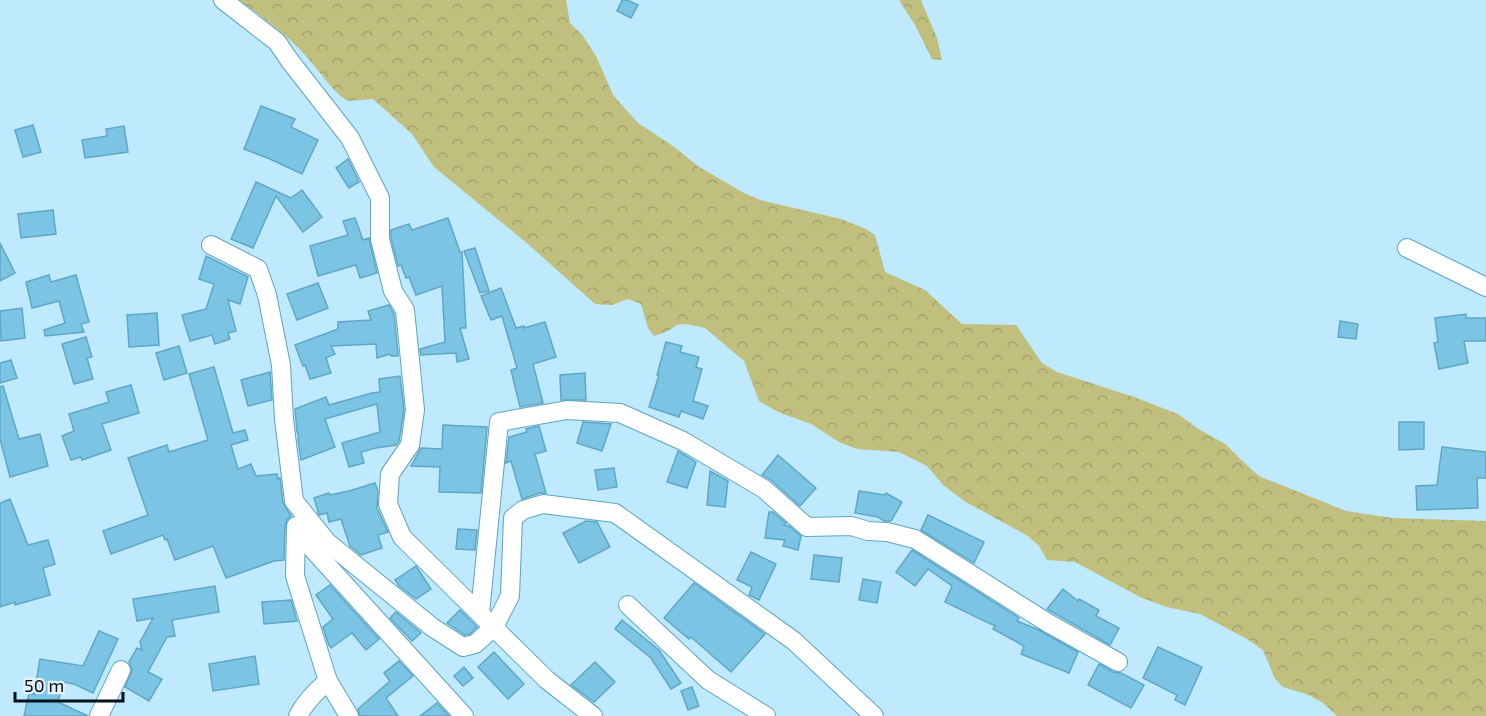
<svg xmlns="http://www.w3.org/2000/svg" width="1486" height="716" font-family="'Exo 2',sans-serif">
  <defs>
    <pattern id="forest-crowns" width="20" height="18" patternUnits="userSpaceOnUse" patternTransform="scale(1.5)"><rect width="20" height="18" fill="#c0bf7d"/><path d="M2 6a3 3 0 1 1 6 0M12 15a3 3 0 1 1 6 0" fill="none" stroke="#a3a36b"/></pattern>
  </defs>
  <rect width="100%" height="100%" fill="#bfe9fd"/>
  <g fill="url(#forest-crowns)">
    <path d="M239,0H566L570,23L583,36L596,56L613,95L638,123L673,146L699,167L744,193L760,200L841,219L866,229L875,235L885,272L925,290L962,324L1016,325L1042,363L1057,372L1134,397L1178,414L1197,428L1225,444L1253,471L1261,477L1346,511L1392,518L1486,521V716H1337L1323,703L1309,695L1283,687L1275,679L1263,650L1247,639L1200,614L1167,607L1142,598L1075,562L1047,560L1039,546L1028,536L964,501L943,485L927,466L899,452L857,449L839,442L811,424L778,412L759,401L744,361L705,328L686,324L677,325L668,331L654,336L648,328L641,304L628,299L612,305L595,304L528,244L434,167L412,134L373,99L347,101C328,87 321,72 305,55C286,34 262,17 239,0Z"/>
    <path d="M899,0H921L937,38L942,60L932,59L915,25Z"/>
  </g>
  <g fill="#7bc4e4" stroke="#5fa7c6" stroke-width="1.5">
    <path d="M622,0H627L638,5L631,18L617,11Z"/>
    <path d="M261,106L295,119L291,127L318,140L302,174L270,159L244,149Z"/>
    <path d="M33,125L41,152L23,157L15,130Z"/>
    <path d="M124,126L128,152L85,158L82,140L107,136L106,129Z"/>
    <path d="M348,159L359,182L349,188L336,168Z"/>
    <path d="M256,182L291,198L302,190L322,217L303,232L276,196L253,248L231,239Z"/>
    <path d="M53,210L56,234L21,238L18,214Z"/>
    <path d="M355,218L363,240L369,238L377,273L360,278L356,265L318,276L310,246L348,235L343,221Z"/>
    <path d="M448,218L460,252H462L466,328H460L469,359L457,362L456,353L421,355L420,349L445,342L442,286L416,295L409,277L406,278L401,265L398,266L391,238V230L409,224L412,230Z"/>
    <path d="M0,243L15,273L0,281Z"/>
    <path d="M475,248L489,291L480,293L464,251Z"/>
    <path d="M206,256L248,277L240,304L228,300L236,331L228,333L230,339L215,344L212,335L190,341L182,315L206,309L214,284L199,279Z"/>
    <path d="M49,275L51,282L76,275L89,322L81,324L84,332L45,336L44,330L65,323L59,301L32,308L26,282Z"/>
    <path d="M318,283L328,308L297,320L287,294Z"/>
    <path d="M501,288L516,328L524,326V328L545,322L556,357L533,364L543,403L520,407L511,370L517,368L502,316L491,320L481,296Z"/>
    <path d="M389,305L394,314L398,356H391L390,354L377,358L376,344L331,346L335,354L326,358L331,373L310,379L305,365L303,366L295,345L338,329V322L371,320L368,311Z"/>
    <path d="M22,308L25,338L1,341L0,311Z"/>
    <path d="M157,313L159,345L129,347L127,315Z"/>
    <path d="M1466,314V318H1486V341H1464L1468,363L1439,369L1434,343L1438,342L1435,318Z"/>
    <path d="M1340,321L1358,324L1356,339L1338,337Z"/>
    <path d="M86,337L92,357L87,358L93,379L74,384L62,344Z"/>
    <path d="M666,342L682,346L680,352L699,357L696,367L702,369L693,401L708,406L703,419L681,411L679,417L649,407L659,375H657Z"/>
    <path d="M179,346L187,373L164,380L156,353Z"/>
    <path d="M11,360L17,378L0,383V363Z"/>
    <path d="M214,367L233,433L245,430L248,440L231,445L238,469L251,464L256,476L277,474L278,479L280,478L283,503L291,516L287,520L285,526L284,560L274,561L226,578L213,546L175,560L167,539L165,540L163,535L111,554L103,531L148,515L128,458L167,445L169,452L208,440L189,374Z"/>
    <path d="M270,372L272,400L248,406L241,380Z"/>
    <path d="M585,373L586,400H561L560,375Z"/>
    <path d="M400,376L404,410L399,441L396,445L376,448L361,452L364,463L349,467L342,443L380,432L377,404L325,419L335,447L301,460L298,439L299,438L297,431L295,409L326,397L329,405L372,393L380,392L379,379Z"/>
    <path d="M131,385L139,413L102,424L111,450L82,460L81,457L71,460L62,436L74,431L69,414L109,402L106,392Z"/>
    <path d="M3,386L19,439L40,434L48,466L10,477L0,439V387Z"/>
    <path d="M583,422L611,424L602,451L577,443Z"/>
    <path d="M1399,422H1424V449L1399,450Z"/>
    <path d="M443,425L487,427L481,493L439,492L440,467L411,466L421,448L442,449Z"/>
    <path d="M539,426L546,451L535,454L546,493H540L522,499L511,461L506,463L509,437L527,432L526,429Z"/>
    <path d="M1442,447L1486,452V478H1477L1478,508L1417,510L1416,486L1437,485Z"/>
    <path d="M678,451L696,462L687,488L667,482Z"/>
    <path d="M778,455L816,488L800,506L771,480L762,475Z"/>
    <path d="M614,468L617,487L598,490L595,470Z"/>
    <path d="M710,471L728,481L725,507L707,505Z"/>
    <path d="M375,483L378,491L377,508L388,532L378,535L382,548L361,555L350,546L341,519L329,522L327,513L319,515L314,498L329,493L330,495L349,491Z"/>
    <path d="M859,491L885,495L886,493L902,502L891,521H884L878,517L855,513Z"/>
    <path d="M10,499L28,545L48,540L55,564L43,568L50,595L15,605V602L0,607V503Z"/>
    <path d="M769,512H773L786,523L784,525L789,526L801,536L798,550L783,546L785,540L765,538Z"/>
    <path d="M928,515L984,542L974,563L921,530Z"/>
    <path d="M586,521L597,522L610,547L579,563L563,533Z"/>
    <path d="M458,529L477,530L475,550L456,549Z"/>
    <path d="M912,550L1019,618L1017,621L1039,630L1078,652L1069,673L1021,654L1024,646L993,629L995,626L945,602L952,586L928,569L915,586L896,572Z"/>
    <path d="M751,552L776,564L759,600L749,595L752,587L737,580Z"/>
    <path d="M814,555L842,558L839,582L811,579Z"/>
    <path d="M416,566L431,589L416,599L399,586L395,580Z"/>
    <path d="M863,579L881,582L877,603L859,600Z"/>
    <path d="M694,583L765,634L731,672L691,637L689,639L664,618Z"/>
    <path d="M330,585L379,639L366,650L352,633L331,648L328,643L323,627L333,619L316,595Z"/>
    <path d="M215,586L219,612L172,620L175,636L167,637L148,672L162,679L149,701L125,687L132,670L129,662L137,648L142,650L140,642L153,618L137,621L133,599Z"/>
    <path d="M1063,589L1078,601L1079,599L1099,610L1096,616L1119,628L1110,645L1047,609Z"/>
    <path d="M291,600L297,621L264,624L262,602Z"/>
    <path d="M460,610L477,627L470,634L465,635L447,623Z"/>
    <path d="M396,612L421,633L412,641L390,618Z"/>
    <path d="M622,620L659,650L681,683L671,689L651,658L615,629Z"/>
    <path d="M99,631L118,639L93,693L74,684L63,682L58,702L88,716H24L29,693L34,694L40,659L83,666Z"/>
    <path d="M1158,647L1202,667L1185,705L1175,700L1177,695L1143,678Z"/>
    <path d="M494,652L524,684L508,699L478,667Z"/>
    <path d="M255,656L259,684L213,691L209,664Z"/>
    <path d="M399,661L413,676L386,698L398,716H360L358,709L390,681L384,673Z"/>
    <path d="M595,662L615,682L594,702L571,685Z"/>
    <path d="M1099,664L1113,672L1121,673L1144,685L1131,708L1088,685Z"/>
    <path d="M464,667L473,678L463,686L454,676Z"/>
    <path d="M692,687L699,706L688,710L681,691Z"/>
    <path d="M437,703L449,716H420Z"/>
  </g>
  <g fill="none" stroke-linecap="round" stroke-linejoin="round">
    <g stroke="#5ca4c3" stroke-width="20">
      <g id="minor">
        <path d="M223,0L277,42L290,61L350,138L380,198V239L393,291L405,310L415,410L410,445L390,474L388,504L402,537L547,680L593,716"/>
        <path d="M211,245L258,269L267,295L281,365L284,419L294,501L327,542L432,627L463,647L475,644L494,627L510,596L513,518L523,510L543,504L615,513L794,641L874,716"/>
        <path d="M1407,248L1486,287"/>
        <path d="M296,526L295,576L328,681"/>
        <path d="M297,532L464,716"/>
        <path d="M628,605L708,680L766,716"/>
        <path d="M480,613L499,422L567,410L620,413L683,441L764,489L807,527L851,526L868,531L887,532L915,539L1048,623L1118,662"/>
        <path d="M99,716L121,670"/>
        <path d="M298,716C305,702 316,691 328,681L349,716"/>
      </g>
    </g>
    <use href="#minor" stroke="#fff" stroke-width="18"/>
  </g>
  <path d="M15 692v9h108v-9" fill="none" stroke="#001019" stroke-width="3"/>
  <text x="24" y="692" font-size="18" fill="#001019" stroke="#e4f1f8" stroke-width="4.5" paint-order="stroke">50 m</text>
</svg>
